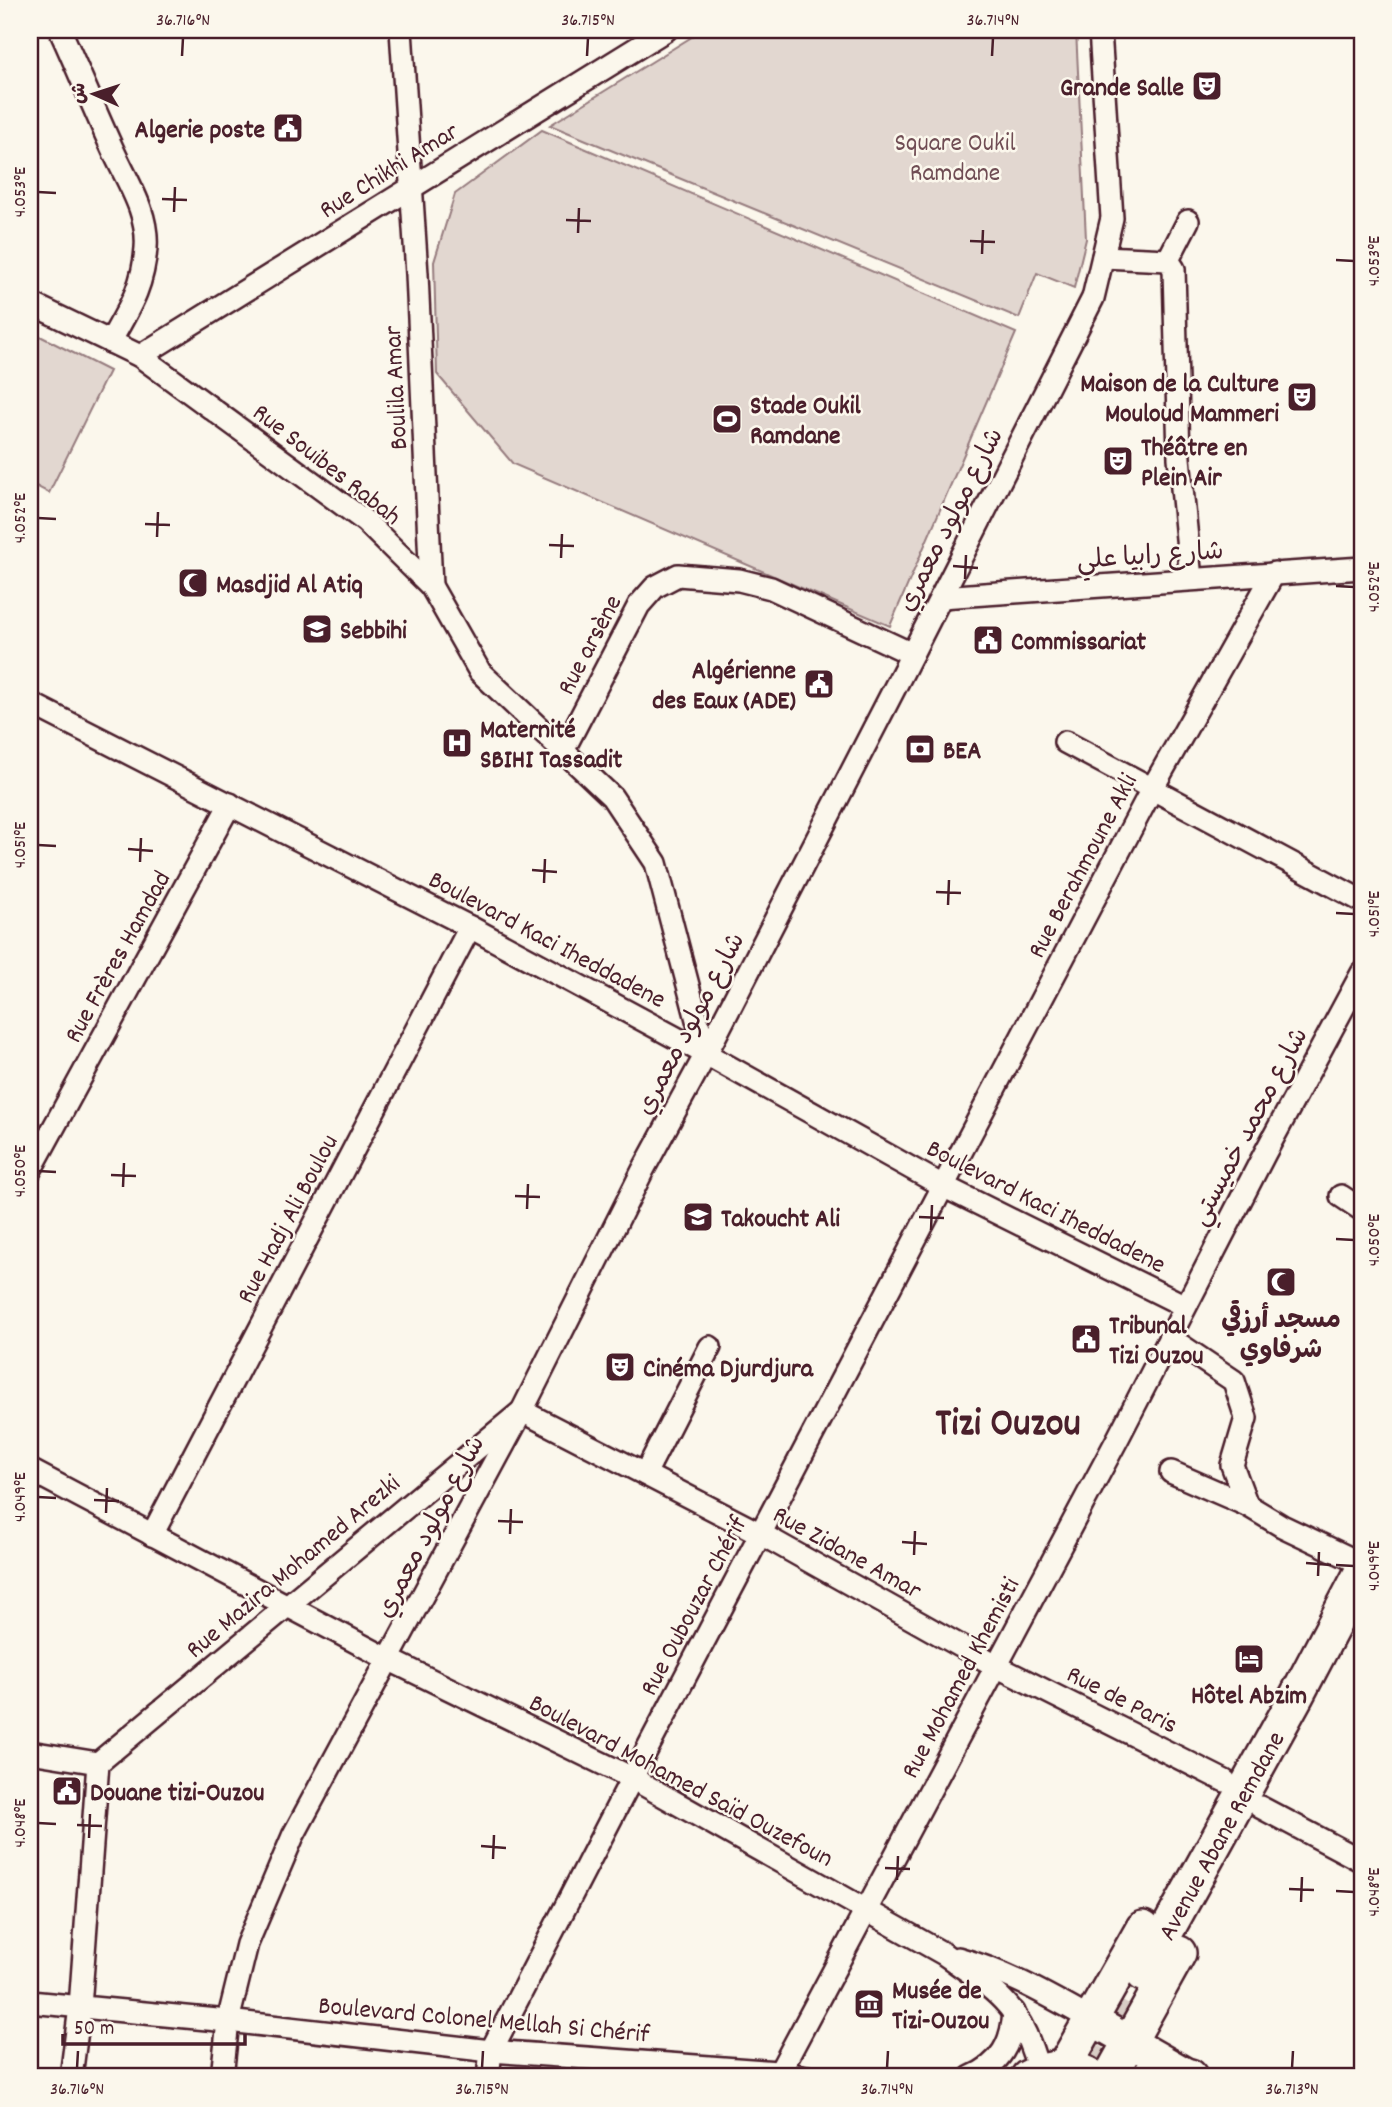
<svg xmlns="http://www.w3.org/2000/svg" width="1392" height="2107" font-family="Dekko,'Playpen Sans Arabic',sans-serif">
  <rect width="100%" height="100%" fill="#fbf7ec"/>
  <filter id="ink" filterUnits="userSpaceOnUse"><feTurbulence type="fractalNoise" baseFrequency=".0143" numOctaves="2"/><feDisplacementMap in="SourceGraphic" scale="14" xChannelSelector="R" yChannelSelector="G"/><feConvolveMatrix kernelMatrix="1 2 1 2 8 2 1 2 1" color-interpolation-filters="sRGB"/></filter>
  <g filter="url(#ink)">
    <g fill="#e2d7d0" stroke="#967b7e" stroke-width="2">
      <path d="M703,30H1076L1086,239L1074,288L1037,273L1019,318L550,125Z"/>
      <path d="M542,130L1016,333L890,626L513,464L437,374L434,262L455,194Z"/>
      <path d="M30,331L109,371L49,493L30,483Z"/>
    </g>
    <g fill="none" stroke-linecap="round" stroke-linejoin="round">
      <path stroke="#d8ccc5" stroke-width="33" stroke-dasharray="33 17" stroke-linecap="butt" d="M1088,2077L1143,1974"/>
      <g stroke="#4a1f2b" stroke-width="26">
        <g id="street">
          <path d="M60,30C78,69 94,109 112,148C126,180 149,212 146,248C143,288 129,308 110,342"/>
          <path d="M401,30L417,274L431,586"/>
          <path d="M1103,257L1168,260L1174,269L1179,458L1191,579"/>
          <path d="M1168,260L1188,221"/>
          <path d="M30,303L140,356L365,521L431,586L480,672L612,797L656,863L706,1054"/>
          <path d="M140,356L666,30"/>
          <path d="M941,597L1362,568"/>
          <path d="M30,703L470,927L706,1054L943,1186L1185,1306"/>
          <path d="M1065,742L1362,901"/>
          <path d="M563,751L639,605L655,587L678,575L739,580L771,588L912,654"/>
          <path d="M30,1171L230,804"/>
          <path d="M1341,1196L1362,1210"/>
          <path d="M1170,1338L1234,1381L1246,1418L1232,1465L1247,1505L1282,1526L1362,1564"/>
          <path d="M30,1470L390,1660L632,1778L944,1954C998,1993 1021,2004 1039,2072"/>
          <path d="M1171,1472L1247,1505"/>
          <path d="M645,1474L710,1347"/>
          <path d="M152,1535L470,927"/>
          <path d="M30,1752L98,1763"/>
          <path d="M98,1763L522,1411L761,1534L996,1666L1225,1781"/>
          <path d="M1260,1807L1362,1861"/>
          <path d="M958,1958C1008,1972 1047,1995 1092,2020"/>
          <path d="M30,2002L228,2021L491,2051L778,2072L807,2077"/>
          <path d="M71,2077L80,2007L98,1763"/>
          <path d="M222,2077L228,2021L247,1944L293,1836L522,1411L643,1170L706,1054L906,666L1093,298L1112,218L1100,30"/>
          <path d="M488,2077L491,2051L632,1778L1152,789L1274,573"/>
          <path d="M777,2077L1118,1438L1265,1153L1362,973"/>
          <path d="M971,2077C1001,2064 1012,2043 1014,2012"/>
        </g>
      </g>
      <g stroke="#4a1f2b" stroke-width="35">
        <path id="secondary" d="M1092,2020L1192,2077"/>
      </g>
      <g stroke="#4a1f2b" stroke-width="38">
        <g id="primary">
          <path d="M1143,1974L1297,1695L1362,1571"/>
          <path d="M1064,2067L1143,1928"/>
          <path d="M1028,2077C1047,2067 1066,2064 1086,2073"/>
          <path d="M1110,2077L1179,1953"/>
          <path d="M1148,2077L1164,2074L1190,2076"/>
        </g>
      </g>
      <use href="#street" stroke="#fbf7ec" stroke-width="21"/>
      <use href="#secondary" stroke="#fbf7ec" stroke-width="30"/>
      <use href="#primary" stroke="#fbf7ec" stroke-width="33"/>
    </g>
  </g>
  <path fill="none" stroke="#4a1f2b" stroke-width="2.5" d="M182,56L183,38M587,56L588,38M992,56L993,38M38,192L56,193M162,199L187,200M174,212L175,187M566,220L591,221M578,233L579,208M970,241L995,242M982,254L983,230M1336,260L1354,261M38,518L56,519M145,524L170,525M157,537L158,512M549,545L574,546M561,558L562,534M953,566L978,568M965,579L966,555M1336,586L1354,587M38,845L56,846M128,849L153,851M140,862L141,838M532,870L557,872M544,883L545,859M936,892L961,893M948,905L949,880M1336,913L1354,914M38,1171L56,1172M111,1175L136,1176M123,1187L124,1163M515,1196L540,1197M527,1209L528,1184M919,1217L944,1218M931,1230L932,1205M1336,1239L1354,1240M38,1497L56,1498M94,1500L119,1501M106,1513L107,1488M498,1521L523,1522M510,1534L511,1509M902,1542L927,1544M914,1555L915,1531M1306,1563L1331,1565M1336,1565L1354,1566M1318,1576L1319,1552M38,1823L56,1824M77,1825L102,1826M89,1838L90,1814M481,1846L506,1848M493,1859L494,1835M885,1868L910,1869M897,1880L898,1856M1289,1889L1314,1890M1336,1891L1354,1892M1301,1902L1302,1877M77,2068L78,2051M482,2068L483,2051M887,2068L888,2051M1292,2068L1293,2051"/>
  <defs>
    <g id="theatre-square" transform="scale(1.575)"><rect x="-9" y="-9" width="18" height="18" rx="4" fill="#4a1f2b" stroke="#fbf7ec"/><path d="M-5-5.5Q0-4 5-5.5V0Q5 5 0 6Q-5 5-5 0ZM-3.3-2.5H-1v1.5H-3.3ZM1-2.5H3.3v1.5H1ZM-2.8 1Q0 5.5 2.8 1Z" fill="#fff"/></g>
    <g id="civic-square" transform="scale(1.575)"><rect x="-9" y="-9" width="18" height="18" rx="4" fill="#4a1f2b" stroke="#fbf7ec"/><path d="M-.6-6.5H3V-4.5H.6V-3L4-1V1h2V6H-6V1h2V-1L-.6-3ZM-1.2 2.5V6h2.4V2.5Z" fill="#fff"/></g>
    <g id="stadium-square" transform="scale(1.575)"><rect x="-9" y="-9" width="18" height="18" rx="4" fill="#4a1f2b" stroke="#fbf7ec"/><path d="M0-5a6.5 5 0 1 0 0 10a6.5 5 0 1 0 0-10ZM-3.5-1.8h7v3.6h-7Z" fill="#fff"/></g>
    <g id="mosque-square" transform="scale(1.575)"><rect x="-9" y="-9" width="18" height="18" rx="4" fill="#4a1f2b" stroke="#fbf7ec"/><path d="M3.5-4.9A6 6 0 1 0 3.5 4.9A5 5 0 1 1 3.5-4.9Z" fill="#fff"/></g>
    <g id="school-square" transform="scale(1.575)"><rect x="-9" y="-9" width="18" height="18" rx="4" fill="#4a1f2b" stroke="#fbf7ec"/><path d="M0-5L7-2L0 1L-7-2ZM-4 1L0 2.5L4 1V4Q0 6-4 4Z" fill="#fff"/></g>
    <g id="hospital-square" transform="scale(1.575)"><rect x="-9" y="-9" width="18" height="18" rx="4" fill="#4a1f2b" stroke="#fbf7ec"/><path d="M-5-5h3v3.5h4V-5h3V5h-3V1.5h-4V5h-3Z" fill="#fff"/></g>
    <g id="bank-square" transform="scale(1.575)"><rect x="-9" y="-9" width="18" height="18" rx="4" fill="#4a1f2b" stroke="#fbf7ec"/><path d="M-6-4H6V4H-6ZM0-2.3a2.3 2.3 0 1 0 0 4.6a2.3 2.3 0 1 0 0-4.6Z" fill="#fff"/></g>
    <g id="hotel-square" transform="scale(1.575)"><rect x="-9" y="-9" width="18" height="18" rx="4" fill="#4a1f2b" stroke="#fbf7ec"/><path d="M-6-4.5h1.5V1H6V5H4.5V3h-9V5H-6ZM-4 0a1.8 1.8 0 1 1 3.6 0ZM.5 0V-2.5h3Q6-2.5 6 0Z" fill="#fff"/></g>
    <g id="museum-square" transform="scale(1.575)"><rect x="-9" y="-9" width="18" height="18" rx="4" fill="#4a1f2b" stroke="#fbf7ec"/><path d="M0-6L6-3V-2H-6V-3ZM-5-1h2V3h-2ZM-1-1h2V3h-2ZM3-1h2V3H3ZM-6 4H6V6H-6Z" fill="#fff"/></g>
  </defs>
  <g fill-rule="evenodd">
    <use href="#theatre-square" x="1207" y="86"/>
    <use href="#civic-square" x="288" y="128"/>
    <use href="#theatre-square" x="1302" y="397"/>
    <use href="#stadium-square" x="727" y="419"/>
    <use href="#theatre-square" x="1118" y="461"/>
    <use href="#mosque-square" x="193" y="583"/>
    <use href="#school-square" x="317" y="629"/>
    <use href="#civic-square" x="988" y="640"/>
    <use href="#civic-square" x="819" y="684"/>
    <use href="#hospital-square" x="457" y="743"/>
    <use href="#bank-square" x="920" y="749"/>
    <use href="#school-square" x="698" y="1217"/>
    <use href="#mosque-square" x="1281" y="1282"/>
    <use href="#civic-square" x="1086" y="1339"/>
    <use href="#theatre-square" x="620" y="1367"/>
    <use href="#hotel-square" x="1249" y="1659"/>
    <use href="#civic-square" x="67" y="1791"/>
    <use href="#museum-square" x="869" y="2004"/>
  </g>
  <g text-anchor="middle" stroke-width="5" stroke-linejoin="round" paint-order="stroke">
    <g font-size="26" font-weight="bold" fill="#4a1f2b" stroke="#fbf7ec" text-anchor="start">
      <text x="1184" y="95" text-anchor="end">Grande Salle</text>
      <text x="265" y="137" text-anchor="end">Algerie poste</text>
      <text x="1279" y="391" text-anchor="end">Maison de la Culture<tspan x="1279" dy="30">Mouloud Mammeri</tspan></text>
      <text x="750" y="413">Stade Oukil<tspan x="750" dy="30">Ramdane</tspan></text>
      <text x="1141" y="455">Théâtre en<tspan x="1141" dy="30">Plein Air</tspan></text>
      <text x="216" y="592">Masdjid Al Atiq</text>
      <text x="340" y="638">Sebbihi</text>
      <text x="1011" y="649">Commissariat</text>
      <text x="796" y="678" text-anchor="end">Algérienne<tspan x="796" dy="30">des Eaux (ADE)</tspan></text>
      <text x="480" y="737">Maternité<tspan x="480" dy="30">SBIHI Tassadit</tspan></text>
      <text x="943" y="758">BEA</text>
      <text x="721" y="1226">Takoucht Ali</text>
      <text x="1281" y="1327" text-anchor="middle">مسجد أرزقي<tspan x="1281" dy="30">شرفاوي</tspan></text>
      <text x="1109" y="1333">Tribunal<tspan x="1109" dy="30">Tizi Ouzou</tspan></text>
      <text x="643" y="1376">Cinéma Djurdjura</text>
      <text x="1249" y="1703" text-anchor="middle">Hôtel Abzim</text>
      <text x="90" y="1800">Douane tizi-Ouzou</text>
      <text x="892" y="1998">Musée de<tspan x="892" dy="30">Tizi-Ouzou</tspan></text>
    </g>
    <g font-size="26" fill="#704d54" stroke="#fbf7ec">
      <text x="955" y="150">Square Oukil<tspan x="955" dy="30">Ramdane</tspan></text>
    </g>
    <g font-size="26" fill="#4a1f2b" stroke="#fbf7ec">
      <text transform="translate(388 169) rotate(-32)" y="9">Rue Chikhi Amar</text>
      <text transform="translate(394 388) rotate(-93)" y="9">Boulila Amar</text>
      <text transform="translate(328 463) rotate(38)" y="9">Rue Souibes Rabah</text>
      <text transform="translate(949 519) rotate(-63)" y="9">شارع مولود معمري</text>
      <text transform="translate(1150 554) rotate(-4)" y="9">شارع رابيا علي</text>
      <text transform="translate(588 644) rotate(-62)" y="9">Rue arsène</text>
      <text transform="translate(1081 865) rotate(-62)" y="9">Rue Berahmoune Akli</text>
      <text transform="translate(548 938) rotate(28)" y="9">Boulevard Kaci Iheddadene</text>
      <text transform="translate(116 956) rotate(-61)" y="9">Rue Frères Hamdad</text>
      <text transform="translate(689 1023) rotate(-62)" y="9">شارع مولود معمري</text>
      <text transform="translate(1248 1126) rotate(-62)" y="9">شارع محمد خميستي</text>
      <text transform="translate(1047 1205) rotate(27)" y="9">Boulevard Kaci Iheddadene</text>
      <text transform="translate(286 1218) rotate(-62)" y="9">Rue Hadj Ali Boulou</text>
      <text transform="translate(429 1526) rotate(-62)" y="9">شارع مولود معمري</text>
      <text transform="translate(848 1551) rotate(29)" y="9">Rue Zidane Amar</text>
      <text transform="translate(292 1565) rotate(-40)" y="9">Rue Mazira Mohamed Arezki</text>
      <text transform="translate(692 1605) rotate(-62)" y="9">Rue Oubouzar Chérif</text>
      <text transform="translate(959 1677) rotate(-62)" y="9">Rue Mohamed Khemisti</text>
      <text transform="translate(1123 1698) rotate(27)" y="9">Rue de Paris</text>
      <text transform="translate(682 1779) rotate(28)" y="9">Boulevard Mohamed Saïd Ouzefoun</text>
      <text transform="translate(1220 1835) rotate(-61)" y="9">Avenue Abane Remdane</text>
      <text transform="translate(484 2018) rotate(5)" y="9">Boulevard Colonel Mellah Si Chérif</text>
    </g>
    <g font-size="40" font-weight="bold" fill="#4a1f2b" stroke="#fbf7ec">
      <text x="1008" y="1434">Tizi Ouzou</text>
    </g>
  </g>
  <rect width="1392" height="2107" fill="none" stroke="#fbf7ec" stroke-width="77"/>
  <g transform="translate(94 94) rotate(273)" stroke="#fbf7ec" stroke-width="5" paint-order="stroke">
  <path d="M0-5L12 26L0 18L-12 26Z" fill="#4a1f2b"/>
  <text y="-10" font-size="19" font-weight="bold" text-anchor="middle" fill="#4a1f2b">ش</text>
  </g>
  <path d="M63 2034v10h182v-10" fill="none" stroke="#4a1f2b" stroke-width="3.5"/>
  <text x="74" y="2034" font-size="21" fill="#4a1f2b" stroke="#fbf7ec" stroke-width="5" paint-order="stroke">50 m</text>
  <rect x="38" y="38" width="1316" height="2030" fill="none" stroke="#4a1f2b" stroke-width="2.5"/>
  <g font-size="18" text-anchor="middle" fill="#4a1f2b">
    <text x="183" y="25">36.716°N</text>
    <text x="588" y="25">36.715°N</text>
    <text x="993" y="25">36.714°N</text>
    <text transform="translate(19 192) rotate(-90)" y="6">4.053°E</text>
    <text transform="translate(1373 261) rotate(-90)" y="6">4.053°E</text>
    <text transform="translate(19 518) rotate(-90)" y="6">4.052°E</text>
    <text transform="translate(1373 587) rotate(-90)" y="6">4.052°E</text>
    <text transform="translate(19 845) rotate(-90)" y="6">4.051°E</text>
    <text transform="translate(1373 914) rotate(-90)" y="6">4.051°E</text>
    <text transform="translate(19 1171) rotate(-90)" y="6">4.050°E</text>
    <text transform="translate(1373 1240) rotate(-90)" y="6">4.050°E</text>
    <text transform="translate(19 1497) rotate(-90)" y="6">4.049°E</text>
    <text transform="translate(1373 1566) rotate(-90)" y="6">4.049°E</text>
    <text transform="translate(19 1823) rotate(-90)" y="6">4.048°E</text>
    <text transform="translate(1373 1892) rotate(-90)" y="6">4.048°E</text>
    <text x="77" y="2094">36.716°N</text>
    <text x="482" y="2094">36.715°N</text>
    <text x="887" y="2094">36.714°N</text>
    <text x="1292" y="2094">36.713°N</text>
  </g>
</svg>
